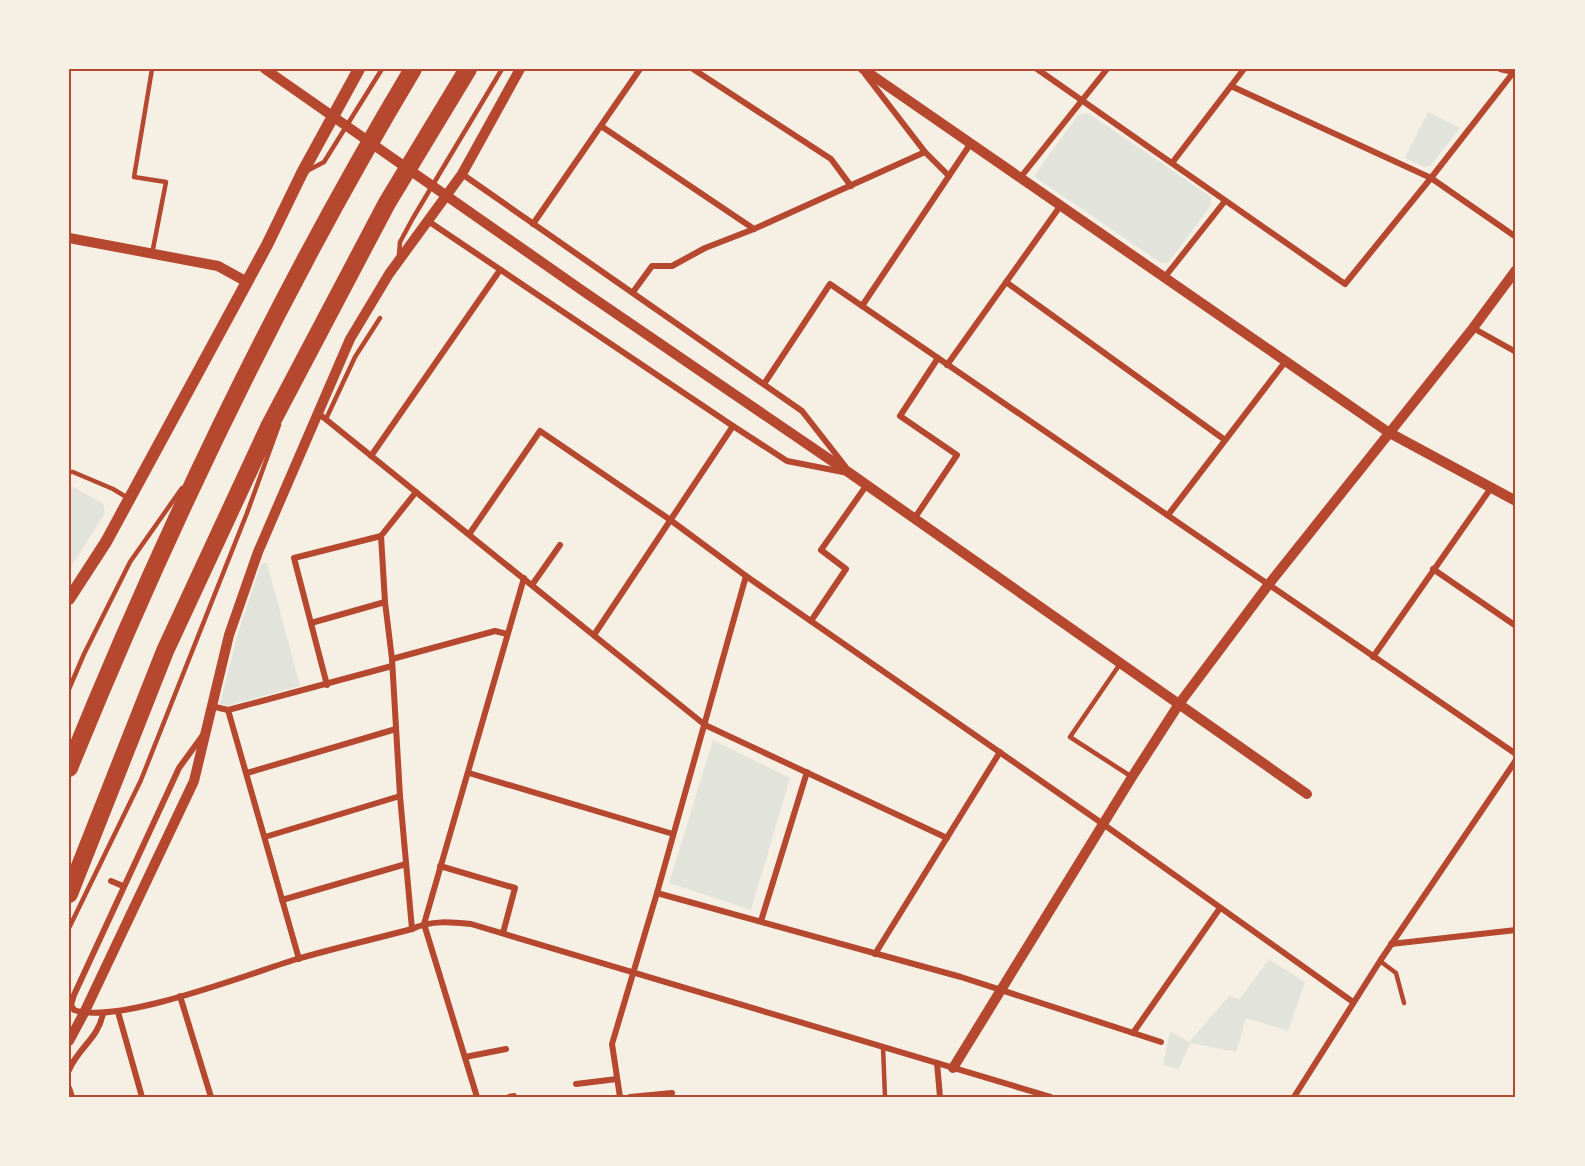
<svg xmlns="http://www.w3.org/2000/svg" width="1585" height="1166" font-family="Roboto,sans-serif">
  <rect width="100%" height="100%" fill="#f6efe4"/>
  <g fill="#e2e4dc">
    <path d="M1428,112L1460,128L1431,165L1425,167L1405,158Z"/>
    <path d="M1088,113L1211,197V205L1168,263H1161L1035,177L1036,173L1078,115Z"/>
    <path d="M69,485L103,503L105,513L69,570Z"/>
    <path d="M267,563L300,686L226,706L220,703L238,633L261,564Z"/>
    <path d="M713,740L790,778L751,910L669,883Z"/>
    <path d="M1269,959L1305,982L1288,1031L1246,1018L1236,1052L1191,1043L1178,1069L1163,1065L1170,1031L1189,1042L1230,995L1239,1000Z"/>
  </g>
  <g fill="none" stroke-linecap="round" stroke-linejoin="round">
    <g stroke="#b5482f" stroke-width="4.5">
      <path d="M307,171L324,162L382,69"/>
      <path d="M152,254L166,182L134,177L152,69"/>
      <path d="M399,255L400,242L413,218L502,69"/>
      <path d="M326,419L355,357L380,318"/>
      <path d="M69,472H73L113,489L128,498"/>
      <path d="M1120,664L1070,737L1132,777"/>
      <path d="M69,689L84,654L130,562L182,488"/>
      <path d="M69,928L141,780L247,513L279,425"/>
      <path d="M1380,961L1396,973L1404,1003"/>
      <path d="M883,1047L885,1097"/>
    </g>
    <g stroke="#b5482f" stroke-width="6">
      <path d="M693,69L831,159L851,186"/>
      <path d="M1037,69L1345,284L1431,178L1516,69"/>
      <path d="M1500,69L1513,72"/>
      <path d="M865,74L925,152L949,176"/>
      <path d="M1231,86L1431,178L1516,237"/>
      <path d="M601,126L754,229"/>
      <path d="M1172,163L1244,69"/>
      <path d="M462,174L802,411L845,466"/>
      <path d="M1020,178L1107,69"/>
      <path d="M428,221L733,426L787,461L843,472"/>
      <path d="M533,224L640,69"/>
      <path d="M1164,278L1225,201"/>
      <path d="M1006,282L1225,440"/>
      <path d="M633,292L652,266H672L705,248L754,229L925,152"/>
      <path d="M862,306L971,143"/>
      <path d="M1473,328L1516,352"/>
      <path d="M947,365L1061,205"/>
      <path d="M764,384L830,284L1516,754"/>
      <path d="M318,413L705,725L947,838"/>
      <path d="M371,456L500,270"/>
      <path d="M1168,515L1285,362"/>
      <path d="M914,519L957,455L900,416L938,358"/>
      <path d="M470,533L540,431L669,519L746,576L1103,824L1353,1002"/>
      <path d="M1433,569L1516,626"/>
      <path d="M532,585L560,545"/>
      <path d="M811,621L846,569L821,550L866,486"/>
      <path d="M311,623L385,602"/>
      <path d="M594,635L733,426"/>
      <path d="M1373,657L1491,488"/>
      <path d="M392,659L495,631L507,634"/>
      <path d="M327,685L294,558L381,536"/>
      <path d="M211,706L228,710L392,666"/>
      <path d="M228,710L299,959"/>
      <path d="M203,735L179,768L74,995L71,1005L74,1010C118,1025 248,974 297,959C335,948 374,939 412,929C431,920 451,922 471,924L1051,1097"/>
      <path d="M247,773L396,729"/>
      <path d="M469,773L673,834"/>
      <path d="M265,837L400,796"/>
      <path d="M440,866L515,888L503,933"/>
      <path d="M111,881L123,886"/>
      <path d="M657,893L961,977L1161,1042"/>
      <path d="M282,900L406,864"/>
      <path d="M761,921L807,772"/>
      <path d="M412,929L400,796L392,659L385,602L381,536L416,492"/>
      <path d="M1391,944L1516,930"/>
      <path d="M875,954L1000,752"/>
      <path d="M180,996L211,1097"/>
      <path d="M118,1012L142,1097"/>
      <path d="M1133,1033L1220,908"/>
      <path d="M465,1057L506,1049"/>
      <path d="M937,1063L940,1097"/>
      <path d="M69,1070C78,1048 99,1038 103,1013"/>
      <path d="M576,1084L617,1079"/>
      <path d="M69,1088L72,1097"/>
      <path d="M477,1097L424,924L524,578"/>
      <path d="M509,1097L514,1096"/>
      <path d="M620,1097L612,1044L657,893L746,576"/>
      <path d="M630,1097L672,1093"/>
      <path d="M1294,1097L1380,961L1516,760"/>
    </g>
    <g stroke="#b5482f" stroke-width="10">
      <path d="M265,69L583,291L851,474L1307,794"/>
      <path d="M863,69L1388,432L1516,501"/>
      <path d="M69,238L218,266L247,282"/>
      <path d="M69,1041L84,1013L194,781L229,635L258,552L350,339L389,274L462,174L520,69"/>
      <path d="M953,1068L1132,777L1179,704L1269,584L1473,328L1516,270"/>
    </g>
    <path stroke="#b5482f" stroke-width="12" d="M69,599L106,542L267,245L302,173L359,69"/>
    <g stroke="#b5482f" stroke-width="18">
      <path d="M69,768C167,527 279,293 413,69"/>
      <path d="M69,894L165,651L269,427L387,203L468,69"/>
    </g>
  </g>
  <rect width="1585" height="1166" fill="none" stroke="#f6efe4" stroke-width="141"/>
  <rect x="70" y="70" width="1444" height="1026" fill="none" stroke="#b5482f" stroke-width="2"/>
</svg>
